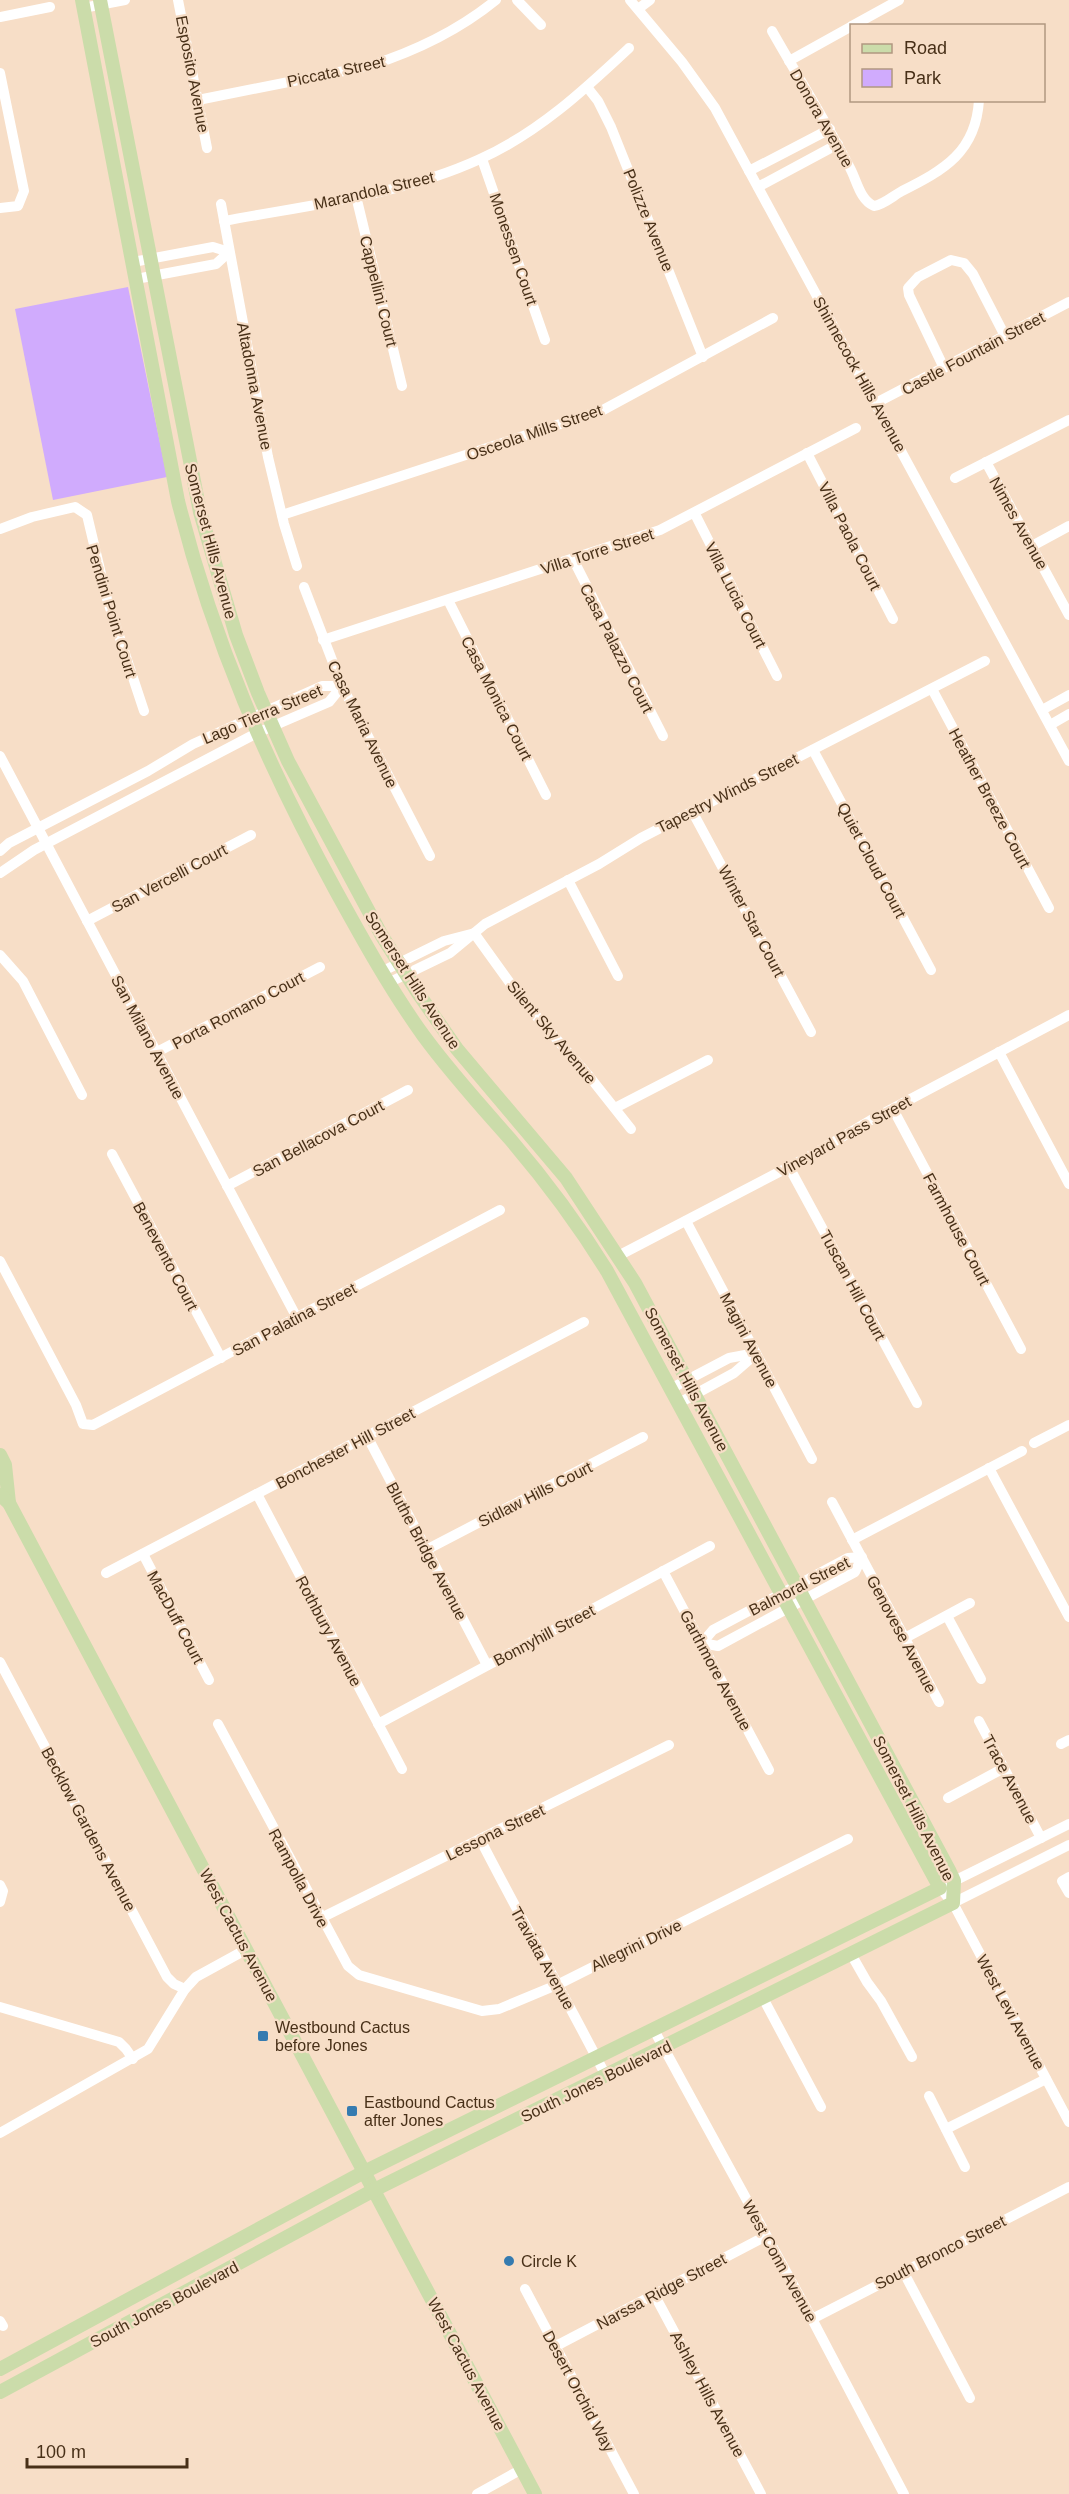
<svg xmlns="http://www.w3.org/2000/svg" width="1069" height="2494" font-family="Arial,sans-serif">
  <rect width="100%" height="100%" fill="#f7dec7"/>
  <path fill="#d0abfd" d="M128,287L167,477L53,500L15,309Z"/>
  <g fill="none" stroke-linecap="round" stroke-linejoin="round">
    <g stroke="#fff" stroke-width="10">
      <path d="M178,0L207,148"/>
      <path d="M517,0L541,25"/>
      <path d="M630,0L682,62L715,108L1069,761"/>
      <path d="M83,8L125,0"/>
      <path d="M638,9L650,0"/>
      <path d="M0,17L50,7"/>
      <path d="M852,26L899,0"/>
      <path d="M772,31C798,77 826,121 850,168C857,181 860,200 874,206C883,205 893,196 902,191C944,170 976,152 979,100"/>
      <path d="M789,61L852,26"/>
      <path d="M0,73L24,191L18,206L0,208"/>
      <path d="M587,87L598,101L611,127L703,357"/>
      <path d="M198,100L369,66C416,51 458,31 496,0"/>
      <path d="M482,159L545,340"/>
      <path d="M749,171L830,129"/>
      <path d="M758,187L838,144"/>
      <path d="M356,196L402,386"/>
      <path d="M221,204L268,457L284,524L297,566"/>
      <path d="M224,221C309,205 402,195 480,159C538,133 584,90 629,48"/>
      <path d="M133,262L213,247L229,252L216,264L136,279"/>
      <path d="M944,368L909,295L908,288L918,277L951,260L964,263L973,274L1005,336"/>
      <path d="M876,403L1069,302"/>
      <path d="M807,453L893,619"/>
      <path d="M986,462L1069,615"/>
      <path d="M955,478L1069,420"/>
      <path d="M695,514L777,676"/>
      <path d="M282,515L603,410L773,318"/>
      <path d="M0,529L32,517L75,507L87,515L107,599L144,711"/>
      <path d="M1032,546L1069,526"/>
      <path d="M573,559L663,736"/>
      <path d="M304,587L342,686L430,856"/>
      <path d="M448,600L546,795"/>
      <path d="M323,640L660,530L856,428"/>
      <path d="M932,689L1049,908"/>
      <path d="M1042,710L1069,695"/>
      <path d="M1050,725L1069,714"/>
      <path d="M813,750L931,970"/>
      <path d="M0,756L297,1318"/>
      <path d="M692,811L811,1032"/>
      <path d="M0,851L9,843L148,771L193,744L322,686H342"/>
      <path d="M0,873L34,850L152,788L257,733L329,702L342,686"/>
      <path d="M568,880L618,976"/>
      <path d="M87,921L251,835"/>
      <path d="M474,933L523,1001L589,1076L631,1129"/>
      <path d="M0,955L23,981L82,1095"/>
      <path d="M381,972L444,941L471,934"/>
      <path d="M388,983L450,953L485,924L599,864L641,838L985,661"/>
      <path d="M157,1052L320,967"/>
      <path d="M999,1052L1069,1184"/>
      <path d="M615,1108L708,1060"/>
      <path d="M893,1109L1021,1349"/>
      <path d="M112,1154L221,1358"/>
      <path d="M789,1167L917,1403"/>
      <path d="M227,1186L408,1090"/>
      <path d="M686,1221L812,1459"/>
      <path d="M618,1256L808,1157L871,1120L1069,1015"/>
      <path d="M0,1261L76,1405L83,1424L93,1425L500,1210"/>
      <path d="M672,1388L729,1358L756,1353"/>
      <path d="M679,1403L734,1373L756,1354"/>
      <path d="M367,1436L487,1665"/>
      <path d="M1034,1443L1069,1425"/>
      <path d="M989,1468L1069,1617"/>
      <path d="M257,1494L402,1769"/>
      <path d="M832,1502L939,1702"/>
      <path d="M852,1540L1022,1451"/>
      <path d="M426,1550L643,1437"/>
      <path d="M143,1554L209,1680"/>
      <path d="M862,1557L855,1572L718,1646L702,1643L713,1630L848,1558Z"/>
      <path d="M663,1571L769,1770"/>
      <path d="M106,1573L584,1322"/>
      <path d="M947,1616L981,1679"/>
      <path d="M905,1638L970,1603"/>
      <path d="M0,1662L167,1977L174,1984L185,1989"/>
      <path d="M979,1721L1041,1838"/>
      <path d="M218,1724L348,1966L359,1975L482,2011L499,2009L559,1984L848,1839"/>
      <path d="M378,1724L710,1546"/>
      <path d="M1061,1744L1069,1740"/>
      <path d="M948,1798L1004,1768"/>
      <path d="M1069,1824L940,1888L953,1903L1069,2122"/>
      <path d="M480,1839C521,1919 565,1996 606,2076"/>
      <path d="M1069,1877L1062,1881L1069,1893"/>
      <path d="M0,1885L3,1891L0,1902"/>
      <path d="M953,1903L1069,1845"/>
      <path d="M321,1918L669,1745"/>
      <path d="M851,1954L867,1982L881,2001L912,2057"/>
      <path d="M763,1998L821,2107"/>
      <path d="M0,2007L119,2042L126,2049L133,2059"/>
      <path d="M654,2030L812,2319L904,2494"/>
      <path d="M929,2096L965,2167"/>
      <path d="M946,2129L1046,2079"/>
      <path d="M0,2133L148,2049L185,1989L196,1977L247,1949"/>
      <path d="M903,2271L970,2398"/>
      <path d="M525,2289L634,2494"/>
      <path d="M654,2294L761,2494"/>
      <path d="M812,2319L1069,2187"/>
      <path d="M0,2321L3,2326"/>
      <path d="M556,2346L766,2236"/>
      <path d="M477,2494L522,2469"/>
    </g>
    <g stroke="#cbdcaa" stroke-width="14">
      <path d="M0,1455L5,1465L9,1503"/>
      <path d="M0,1495L9,1503L535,2494"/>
      <path d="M0,2369L364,2172L940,1888L607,1271C578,1224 546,1181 510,1139C480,1105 450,1072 423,1035C390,989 363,940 336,891C267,765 213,641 178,501L82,0"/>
      <path d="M0,2392L374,2190L953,1903L954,1881L949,1870L635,1283L566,1178L457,1049L418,993L382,936L288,761L258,693L236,635L200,512L100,0"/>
    </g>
  </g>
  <g fill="#357bb0" stroke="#f7dec7" stroke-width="2">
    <rect x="257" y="2030" width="12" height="12" rx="3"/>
    <rect x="346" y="2105" width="12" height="12" rx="3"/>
    <circle cx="509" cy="2261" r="6"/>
  </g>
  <g text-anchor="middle" stroke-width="4.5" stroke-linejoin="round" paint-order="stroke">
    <g font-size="16" fill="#483018" stroke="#f7dec7">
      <text transform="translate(336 71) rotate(-12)" y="6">Piccata Street</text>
      <text transform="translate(193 74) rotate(79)" y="6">Esposito Avenue</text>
      <text transform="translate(822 118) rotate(60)" y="6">Donora Avenue</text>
      <text transform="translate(374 190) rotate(-13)" y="6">Marandola Street</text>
      <text transform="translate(649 220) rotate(68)" y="6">Polizze Avenue</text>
      <text transform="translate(514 249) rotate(71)" y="6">Monessen Court</text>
      <text transform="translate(379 291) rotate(76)" y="6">Cappellini Court</text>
      <text transform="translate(973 353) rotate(-28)" y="6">Castle Fountain Street</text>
      <text transform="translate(860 374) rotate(61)" y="6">Shinnecock Hills Avenue</text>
      <text transform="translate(255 386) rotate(79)" y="6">Altadonna Avenue</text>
      <text transform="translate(534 432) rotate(-19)" y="6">Osceola Mills Street</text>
      <text transform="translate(1019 523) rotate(61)" y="6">Nimes Avenue</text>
      <text transform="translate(850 536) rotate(63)" y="6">Villa Paola Court</text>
      <text transform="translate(211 541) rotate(75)" y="6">Somerset Hills Avenue</text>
      <text transform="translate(597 551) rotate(-18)" y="6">Villa Torre Street</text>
      <text transform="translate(736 595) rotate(63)" y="6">Villa Lucia Court</text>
      <text transform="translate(112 611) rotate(73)" y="6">Pendini Point Court</text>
      <text transform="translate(617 648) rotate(63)" y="6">Casa Palazzo Court</text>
      <text transform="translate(497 698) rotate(63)" y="6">Casa Monica Court</text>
      <text transform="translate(262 714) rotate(-23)" y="6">Lago Tierra Street</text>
      <text transform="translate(363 724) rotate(64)" y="6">Casa Maria Avenue</text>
      <text transform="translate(727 793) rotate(-27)" y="6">Tapestry Winds Street</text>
      <text transform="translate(990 798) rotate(62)" y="6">Heather Breeze Court</text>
      <text transform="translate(872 860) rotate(62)" y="6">Quiet Cloud Court</text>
      <text transform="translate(169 878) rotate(-28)" y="6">San Vercelli Court</text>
      <text transform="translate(752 921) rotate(62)" y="6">Winter Star Court</text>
      <text transform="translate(413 980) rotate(57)" y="6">Somerset Hills Avenue</text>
      <text transform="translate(238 1010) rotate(-28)" y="6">Porta Romano Court</text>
      <text transform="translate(552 1032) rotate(50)" y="6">Silent Sky Avenue</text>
      <text transform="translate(148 1037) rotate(62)" y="6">San Milano Avenue</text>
      <text transform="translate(844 1136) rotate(-29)" y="6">Vineyard Pass Street</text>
      <text transform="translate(318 1138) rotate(-28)" y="6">San Bellacova Court</text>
      <text transform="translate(957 1229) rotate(62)" y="6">Farmhouse Court</text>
      <text transform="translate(166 1256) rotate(62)" y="6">Benevento Court</text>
      <text transform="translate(853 1285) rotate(62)" y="6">Tuscan Hill Court</text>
      <text transform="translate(294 1319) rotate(-28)" y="6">San Palatina Street</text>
      <text transform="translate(749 1340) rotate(62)" y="6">Magini Avenue</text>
      <text transform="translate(687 1379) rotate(62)" y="6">Somerset Hills Avenue</text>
      <text transform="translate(345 1448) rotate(-28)" y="6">Bonchester Hill Street</text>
      <text transform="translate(535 1494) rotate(-27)" y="6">Sidlaw Hills Court</text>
      <text transform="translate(427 1551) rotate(62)" y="6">Bluthe Bridge Avenue</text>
      <text transform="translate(799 1586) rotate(-27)" y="6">Balmoral Street</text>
      <text transform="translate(176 1617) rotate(62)" y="6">MacDuff Court</text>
      <text transform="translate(329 1631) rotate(62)" y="6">Rothbury Avenue</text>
      <text transform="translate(902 1634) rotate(62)" y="6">Genovese Avenue</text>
      <text transform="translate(544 1635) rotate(-28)" y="6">Bonnyhill Street</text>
      <text transform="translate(716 1670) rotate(62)" y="6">Garthmore Avenue</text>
      <text transform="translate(1010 1779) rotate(62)" y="6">Trace Avenue</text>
      <text transform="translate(914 1808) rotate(63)" y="6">Somerset Hills Avenue</text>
      <text transform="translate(89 1829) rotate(62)" y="6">Becklow Gardens Avenue</text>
      <text transform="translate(495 1832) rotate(-26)" y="6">Lessona Street</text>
      <text transform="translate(299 1878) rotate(62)" y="6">Rampolla Drive</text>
      <text transform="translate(239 1935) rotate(62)" y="6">West Cactus Avenue</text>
      <text transform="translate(636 1945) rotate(-26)" y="6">Allegrini Drive</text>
      <text transform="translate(543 1958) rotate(61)" y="6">Traviata Avenue</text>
      <text transform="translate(1011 2012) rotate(62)" y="6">West Levi Avenue</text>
      <text transform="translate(596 2081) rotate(-26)" y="6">South Jones Boulevard</text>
      <text transform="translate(940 2252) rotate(-27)" y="6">South Bronco Street</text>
      <text transform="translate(780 2261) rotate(61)" y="6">West Conn Avenue</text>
      <text transform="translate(661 2291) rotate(-28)" y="6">Narssa Ridge Street</text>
      <text transform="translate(164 2304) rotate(-28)" y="6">South Jones Boulevard</text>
      <text transform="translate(467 2364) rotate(62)" y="6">West Cactus Avenue</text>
      <text transform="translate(579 2391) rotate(62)" y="6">Desert Orchid Way</text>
      <text transform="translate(708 2394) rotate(62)" y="6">Ashley Hills Avenue</text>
    </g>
    <g font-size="16" fill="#483018" stroke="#f7dec7" text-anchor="start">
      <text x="275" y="2033">Westbound Cactus<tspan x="275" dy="18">before Jones</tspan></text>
      <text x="364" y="2108">Eastbound Cactus<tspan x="364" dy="18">after Jones</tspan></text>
      <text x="521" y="2267">Circle K</text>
    </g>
  </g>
  <rect x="850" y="24" width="195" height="78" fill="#f7dec7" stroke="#b19881" stroke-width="1.5"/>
  <rect x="862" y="44" width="30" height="9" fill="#cbdcaa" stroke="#b19881" stroke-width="1.5"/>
  <text x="904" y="54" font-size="18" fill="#483018">Road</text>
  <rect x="862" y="69" width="30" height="18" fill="#d0abfd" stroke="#b19881" stroke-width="1.5"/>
  <text x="904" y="84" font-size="18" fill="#483018">Park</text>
  <path d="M27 2458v9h160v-9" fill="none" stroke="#483018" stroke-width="3"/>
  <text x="36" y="2458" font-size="18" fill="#483018" stroke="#f7dec7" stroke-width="4.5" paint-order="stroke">100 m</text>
</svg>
